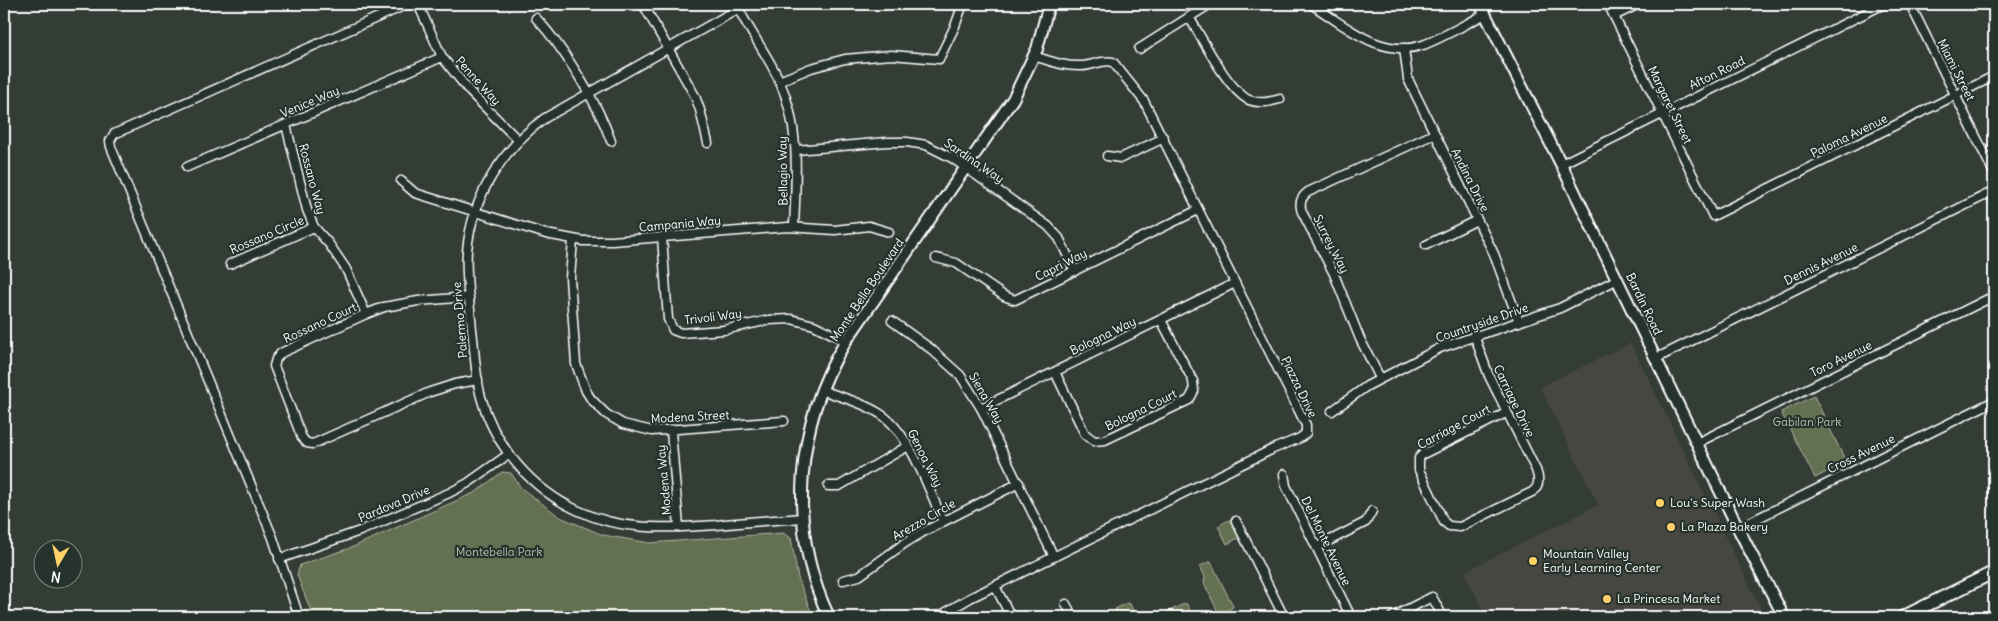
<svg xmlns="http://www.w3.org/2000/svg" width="1998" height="621" font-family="Delius,sans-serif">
  <rect width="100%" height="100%" fill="#343c36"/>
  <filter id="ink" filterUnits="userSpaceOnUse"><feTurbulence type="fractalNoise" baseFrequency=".02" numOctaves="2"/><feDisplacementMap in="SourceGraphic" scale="10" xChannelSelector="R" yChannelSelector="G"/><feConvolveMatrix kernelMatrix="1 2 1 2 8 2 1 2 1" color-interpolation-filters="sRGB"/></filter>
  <g filter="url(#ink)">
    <path fill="#454640" d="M1631,343L1765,617H1487L1464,572L1598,505L1540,387Z"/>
    <g fill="#637051" stroke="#b1b8a8">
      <path d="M1814,396L1846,462L1815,478L1781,412Z"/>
      <path d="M502,472L511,473L521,488L560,517L603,535L650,543L783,533L791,538L798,578L813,617H313L297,575L300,565L353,547L476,492Z"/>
      <path d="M1231,519L1240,537L1227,544L1218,526Z"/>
      <path d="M1209,562H1211L1233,606L1232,608L1221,613L1218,612L1204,583L1205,577L1200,566Z"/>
      <path d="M1127,603L1130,604L1136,617H1119L1115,609Z"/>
      <path d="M1184,604H1187L1193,617H1165V613Z"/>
    </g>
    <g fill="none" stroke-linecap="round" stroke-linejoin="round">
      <g stroke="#fff" stroke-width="11">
        <g id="minor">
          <path d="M418,4L442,57L470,92L518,140"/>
          <path d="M643,4L695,96L700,110L708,143"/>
          <path d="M736,4C749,31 767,54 779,80C801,127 796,177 794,227"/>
          <path d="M747,4L545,118C502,149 472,197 467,251C465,277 470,304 472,330C475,352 475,375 481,397C495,447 532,490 579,511C624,532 668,528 716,525C745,522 774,520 803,518"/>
          <path d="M1311,4C1344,25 1381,59 1423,45C1444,37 1465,24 1486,14"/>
          <path d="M1608,4L1713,216L1994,76"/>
          <path d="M1910,4L1994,173"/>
          <path d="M1614,16L1639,4"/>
          <path d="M1189,17C1202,38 1228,90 1249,100C1260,104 1269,102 1280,99"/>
          <path d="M536,18C564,48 597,102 611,141"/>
          <path d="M1404,48L1408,79L1494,254L1519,322"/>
          <path d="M1139,49L1210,4"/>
          <path d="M779,81L811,68L845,59L891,55L939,59L955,26L963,4"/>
          <path d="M286,125L307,210L314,227L329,244L346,269L366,314"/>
          <path d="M796,150L887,142H907L926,145L952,158L1048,226L1059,238L1075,271"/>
          <path d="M1107,156L1121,158L1164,138"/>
          <path d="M1561,164L1884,4"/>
          <path d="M187,167L442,57"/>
          <path d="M401,181L415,193L546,234L583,241H612L788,227L835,230L869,226L889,232"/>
          <path d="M662,237L668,319L673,330L681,333L724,330L769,320L791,319L814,325L846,341"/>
          <path d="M573,240L570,278L576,364L586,391L591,399L606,414L623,424L652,431L784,421"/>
          <path d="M1426,245L1477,220"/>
          <path d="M936,258L956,263L1004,296L1015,300L1198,210"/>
          <path d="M230,264L314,227"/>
          <path d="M469,297L418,301L384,307L366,314L281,353L276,359L274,366L302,438L307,443L313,444L430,392L455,384L478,380"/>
          <path d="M892,321L931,349L960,375L981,408L1054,557"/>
          <path d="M1474,335L1489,376L1536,470C1539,478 1540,487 1532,492L1460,527L1449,526L1444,522L1419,470V458L1423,454L1506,413"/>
          <path d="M1657,358L1994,191"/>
          <path d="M1055,372L1085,434L1094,441L1105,440L1189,400L1194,391L1193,381L1161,320"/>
          <path d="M1380,378L1360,339L1334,274L1302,212C1299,204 1301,197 1308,192L1434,134"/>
          <path d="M821,390C841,397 864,403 882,415C910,434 929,490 943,521"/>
          <path d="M981,408L1235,283"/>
          <path d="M1332,411L1367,386L1440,348L1560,308L1618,279"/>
          <path d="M671,431L679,527"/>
          <path d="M1697,443L1994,296"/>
          <path d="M1284,474L1286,486L1351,617"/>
          <path d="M828,486H839L908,446"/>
          <path d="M1236,521L1284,617"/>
          <path d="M1738,528L1994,401"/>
          <path d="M1317,547L1366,522L1372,511"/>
          <path d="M279,559L360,531L449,493L468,483L509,454"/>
          <path d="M843,580L859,576L905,543L923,532L1019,483"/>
          <path d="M995,586L1011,617"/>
          <path d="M1066,604L1073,617"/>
          <path d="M299,617L273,538L111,147L110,141L114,134L408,4"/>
          <path d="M938,617L970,598L1273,449L1300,438L1306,433V425L1144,101L1113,62C1103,59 1092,66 1082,66C1065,67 1050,61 1034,56"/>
          <path d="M1392,617L1432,597L1443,617"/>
        </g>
      </g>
      <g stroke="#fff" stroke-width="14">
        <g id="tertiary">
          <path d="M1480,4L1561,164L1740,532L1784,617"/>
          <path d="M829,617C787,529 795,424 846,341L1013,99L1037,49L1049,4"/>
        </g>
      </g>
      <g stroke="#fff" stroke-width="15">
        <path id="secondary" d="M1903,617L1994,572"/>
      </g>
      <use href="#minor" stroke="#26332d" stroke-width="8"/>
      <use href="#tertiary" stroke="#26332d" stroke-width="10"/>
      <use href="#secondary" stroke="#26332d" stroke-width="11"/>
    </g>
  </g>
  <g fill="#ffd166" stroke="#26332d" stroke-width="2">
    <circle cx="1660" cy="503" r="5"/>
    <circle cx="1671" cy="527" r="5"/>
    <circle cx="1533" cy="561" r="5"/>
    <circle cx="1607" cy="599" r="5"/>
  </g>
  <g text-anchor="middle" stroke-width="4.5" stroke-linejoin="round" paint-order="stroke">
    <g font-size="12" fill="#fff" stroke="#26332d">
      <text transform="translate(1956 70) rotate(63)" y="4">Miami Street</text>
      <text transform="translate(1717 73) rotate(-26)" y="4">Afton Road</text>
      <text transform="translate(478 81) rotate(48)" y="4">Penne Way</text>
      <text transform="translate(310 102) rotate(-23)" y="4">Venice Way</text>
      <text transform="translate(1670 105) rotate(64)" y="4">Margaret Street</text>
      <text transform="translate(1849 136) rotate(-26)" y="4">Paloma Avenue</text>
      <text transform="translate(974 161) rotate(34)" y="4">Sardina Way</text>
      <text transform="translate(783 171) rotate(-91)" y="4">Bellagio Way</text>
      <text transform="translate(312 179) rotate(75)" y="4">Rossano Way</text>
      <text transform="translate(1470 180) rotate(63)" y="4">Andina Drive</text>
      <text transform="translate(680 224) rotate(-5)" y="4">Campania Way</text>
      <text transform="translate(267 235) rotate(-23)" y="4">Rossano Circle</text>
      <text transform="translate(1331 244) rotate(63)" y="4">Surrey Way</text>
      <text transform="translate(1821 264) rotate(-26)" y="4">Dennis Avenue</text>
      <text transform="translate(1061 265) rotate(-27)" y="4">Capri Way</text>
      <text transform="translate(867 290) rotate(-56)" y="4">Monte Bella Boulevard</text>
      <text transform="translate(1644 304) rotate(64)" y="4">Bardin Road</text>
      <text transform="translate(713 317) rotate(-7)" y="4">Trivoli Way</text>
      <text transform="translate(460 320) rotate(-95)" y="4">Palermo Drive</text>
      <text transform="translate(320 323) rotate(-25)" y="4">Rossano Court</text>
      <text transform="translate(1482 323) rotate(-19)" y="4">Countryside Drive</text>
      <text transform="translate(1103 336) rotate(-26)" y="4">Bologna Way</text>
      <text transform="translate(1841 359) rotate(-26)" y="4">Toro Avenue</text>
      <text transform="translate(1299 387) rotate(64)" y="4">Piazza Drive</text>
      <text transform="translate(986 398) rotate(60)" y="4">Siena Way</text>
      <text transform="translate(1514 401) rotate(64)" y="4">Carriage Drive</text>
      <text transform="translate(1141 410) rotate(-26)" y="4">Bologna Court</text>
      <text transform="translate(690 417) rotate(-3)" y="4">Modena Street</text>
      <text transform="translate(1454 427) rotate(-28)" y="4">Carriage Court</text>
      <text transform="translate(1861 454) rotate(-26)" y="4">Cross Avenue</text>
      <text transform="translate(925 458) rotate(63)" y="4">Genoa Way</text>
      <text transform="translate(664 480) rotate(-95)" y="4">Modena Way</text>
      <text transform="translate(394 504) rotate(-23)" y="4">Pardova Drive</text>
      <text transform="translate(924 520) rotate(-30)" y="4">Arezzo Circle</text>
      <text transform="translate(1326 541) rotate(64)" y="4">Del Monte Avenue</text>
    </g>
    <g font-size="12" fill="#b9bfb1" stroke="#26332d">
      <text x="1807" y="426">Gabilan Park</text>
      <text x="499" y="556">Montebella Park</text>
    </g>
    <g font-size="12" fill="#fff" stroke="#26332d" text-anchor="start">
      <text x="1670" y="507">Lou's Super Wash</text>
      <text x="1681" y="531">La Plaza Bakery</text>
      <text x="1543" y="558">Mountain Valley<tspan x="1543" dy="14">Early Learning Center</tspan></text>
      <text x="1617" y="603">La Princesa Market</text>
    </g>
  </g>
  <rect width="1998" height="621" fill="none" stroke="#26332d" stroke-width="20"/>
  <rect x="10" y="10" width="1978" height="601" fill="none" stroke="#fff" stroke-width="2" filter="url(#ink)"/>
  <g transform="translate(58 564) rotate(189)"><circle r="24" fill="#26332d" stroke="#7d8581"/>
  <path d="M0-4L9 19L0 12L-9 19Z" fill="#ffd166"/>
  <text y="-8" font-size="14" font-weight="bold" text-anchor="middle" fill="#ffffff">N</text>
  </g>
</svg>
